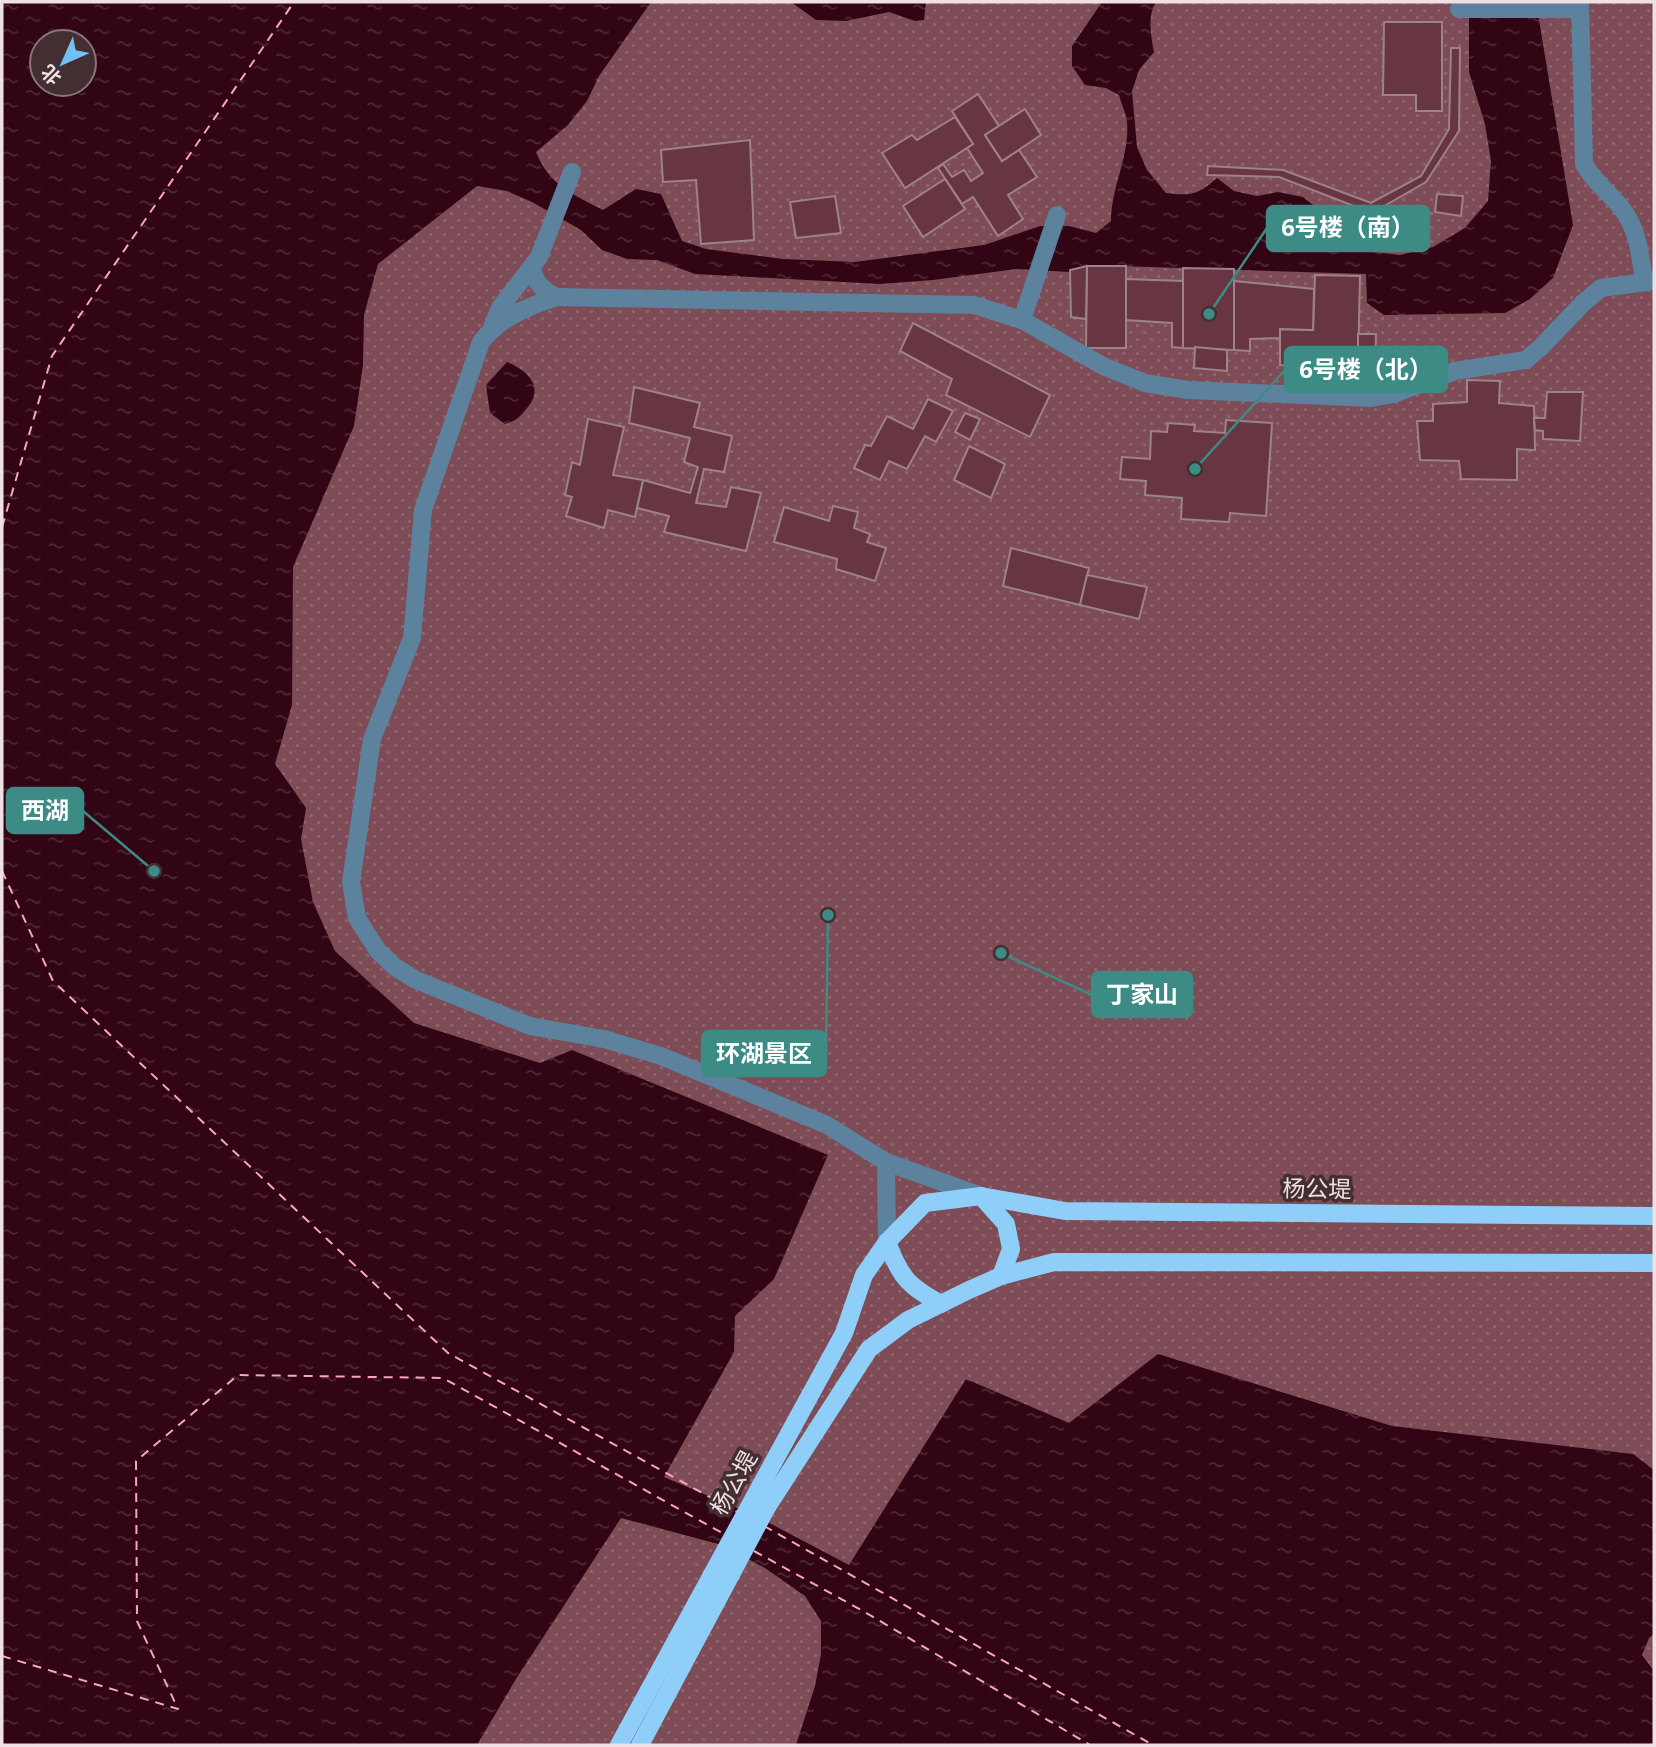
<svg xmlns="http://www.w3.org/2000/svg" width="1656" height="1747" font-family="'Noto Sans','Noto Sans SC',sans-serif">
  <defs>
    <pattern id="park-dots" width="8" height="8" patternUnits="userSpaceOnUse" patternTransform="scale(1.75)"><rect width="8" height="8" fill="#7d4c57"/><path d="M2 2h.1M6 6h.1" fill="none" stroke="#90666f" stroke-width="1.8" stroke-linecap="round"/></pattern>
    <pattern id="water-ripples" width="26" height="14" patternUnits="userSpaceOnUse" patternTransform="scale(1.75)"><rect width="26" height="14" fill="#310514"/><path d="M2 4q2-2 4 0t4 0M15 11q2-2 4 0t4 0" fill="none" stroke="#4f2936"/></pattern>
  </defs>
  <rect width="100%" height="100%" fill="#432e32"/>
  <path fill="url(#park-dots)" fill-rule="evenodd" d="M2,2H1654V1745H2ZM42,42H84V84H42Z"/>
  <g fill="url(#water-ripples)" fill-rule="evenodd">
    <path d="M2,2H651L599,76L587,101L568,125L536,152C549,185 572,194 603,210L636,189L661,194L682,241L706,249L783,259L855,262L984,245L1040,226H1069L1096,233L1111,221C1111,188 1130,155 1127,122C1126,113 1121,103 1119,95L1106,88L1085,85L1072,66V46L1102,2H1156C1147,16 1151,36 1154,52L1139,70L1132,91L1137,147L1147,170L1166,193C1191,196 1198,195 1217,178L1234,191L1257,196L1278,192L1303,197L1323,213L1338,234L1366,245L1374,252L1400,255L1433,247L1465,228L1488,201L1491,161L1485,124L1469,72V2H1536L1573,225L1553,278L1530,299L1505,313L1384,315L1367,303L1366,274L1089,265L1070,272L1016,269L933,280L880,284L695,274L657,260L627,259L602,250L581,230L532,202L507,191L477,186L378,264L364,315L363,365L354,426L293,567L292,705L275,764L306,808L301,839L313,902L335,951L414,1023L540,1063L572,1050L828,1155L774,1279L735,1316L734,1352L664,1477L756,1516L849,1565L966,1379L1069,1423L1158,1354L1392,1426L1633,1454L1654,1470V1634L1649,1638L1642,1655L1654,1671V1745H796L815,1686L821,1654V1621L805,1596L765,1568L722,1545L621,1518L516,1679L477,1745H2ZM42,42H84V84H42Z"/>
    <path d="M791,2H926L924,20L915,21L889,12L846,21L816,20Z"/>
    <path d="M507,362C528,370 545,388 527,408C520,417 516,421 505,424L490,413L486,385Z"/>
  </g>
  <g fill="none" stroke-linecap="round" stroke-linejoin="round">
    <g stroke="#faa6b8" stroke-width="2" stroke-dasharray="9 7" stroke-linecap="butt">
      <path d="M2,527L52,356L294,2"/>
      <path d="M2,871L53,981L448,1353L737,1512"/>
      <path d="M764,1526L1153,1745"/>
      <path d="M754,1551L863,1611L1090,1745"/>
      <path d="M2,1656L178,1709L137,1621L136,1461L238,1375L443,1378L724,1534"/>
    </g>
  </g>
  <g fill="#673642" stroke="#9c8388" stroke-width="2">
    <path d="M1384,22H1442V111H1416V95H1383Z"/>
    <path d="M1451,48H1460L1459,131L1426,182L1372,213L1279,177L1207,175L1208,166L1283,170L1371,203L1421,176L1449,129Z"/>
    <path d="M978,94L999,126L985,135L1002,161L1019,150L1037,177L1008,195L1023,219L998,236L973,197L962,204L938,168L943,164L952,177L964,170L971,181L983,173L967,148L973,144L952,111Z"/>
    <path d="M1025,109L1041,135L1002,161L985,135Z"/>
    <path d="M955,117L973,144L905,188L882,153L912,135L917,140Z"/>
    <path d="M750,140L754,240L701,244L696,180L663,182L661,150Z"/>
    <path d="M945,179L965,209L923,237L903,206Z"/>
    <path d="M1437,194L1463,196L1461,216L1435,212Z"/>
    <path d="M835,196L841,233L796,238L790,202Z"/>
    <path d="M1087,266H1126V348H1086Z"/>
    <path d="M1087,266L1086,319L1071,317L1070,270Z"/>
    <path d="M1183,268L1234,269V350L1183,348Z"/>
    <path d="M1315,275L1360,276L1358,367L1280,365V329L1313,330Z"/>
    <path d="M1126,279L1183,281V348L1172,347V323L1126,320Z"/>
    <path d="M1234,281L1314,289L1313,330L1280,329V338L1250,339V351L1234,350Z"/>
    <path d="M913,323L1050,395L1030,437L946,395L952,379L900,351Z"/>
    <path d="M1358,334H1376L1375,366L1358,367Z"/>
    <path d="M1195,347L1227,350V371L1194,368Z"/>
    <path d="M1467,380L1500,381L1499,403L1534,406L1535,450L1517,449V480L1461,479L1459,461L1420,460L1417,421H1433V404L1467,402Z"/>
    <path d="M634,387L700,403L694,427L732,436L724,472L704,469L696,503L726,507L731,487L761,493L746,551L664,532L669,516L637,508L643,480L690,493L698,467L684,462L690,438L629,423Z"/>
    <path d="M1547,392H1583L1580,441L1543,439V431L1535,430L1534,418H1545Z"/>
    <path d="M928,399L953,411L936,442L925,436L907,469L889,461L880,480L854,468L865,445L871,446L887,416L913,429Z"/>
    <path d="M965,413L980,419L970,440L955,432Z"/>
    <path d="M588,419L624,427L613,475L643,480L635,517L608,510L604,528L566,516L572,497L565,495L572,462L580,465Z"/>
    <path d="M1226,420L1272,423L1266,516L1230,513L1229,522L1181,519L1182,498L1145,495L1146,481L1120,479L1122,457L1150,459L1151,431L1167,432L1168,423L1195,425L1194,431L1225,433Z"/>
    <path d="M969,446L1005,464L991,498L954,480Z"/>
    <path d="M833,506L858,512L854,528L870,534L867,542L886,548L875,581L836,569L837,559L774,542L784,507L829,521Z"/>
    <path d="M1011,548L1089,568L1080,605L1003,586Z"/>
    <path d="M1087,575L1147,587L1139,619L1080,605Z"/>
  </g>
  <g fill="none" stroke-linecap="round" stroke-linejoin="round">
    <g stroke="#5c829d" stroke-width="18">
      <path d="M1580,2L1584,164C1595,185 1616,197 1627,216C1639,236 1641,260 1644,282"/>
      <path d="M1459,9H1580"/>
      <path d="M532,268C535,283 543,291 557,297"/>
      <path d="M1022,320L1057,215"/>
      <path d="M492,327L500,308L539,257L572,172"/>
      <path d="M886,1162L887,1242"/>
      <path d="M981,1196L886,1162L827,1125L661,1056L604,1039L530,1026L416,980L395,967L378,951L357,918L351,882L372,739L412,638L423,510L481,342C499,318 529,306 557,297L974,305L1022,320L1103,366L1145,383L1188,390L1371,398L1393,394L1455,371L1526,360L1541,347L1583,303L1601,288L1654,281"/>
    </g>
    <g stroke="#8ecef9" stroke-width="18">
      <path d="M981,1196L1006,1224L1011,1249L1001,1276"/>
      <path d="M887,1242C900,1277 908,1286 941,1304"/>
      <path d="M619,1745L844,1333L864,1275L887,1242L925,1203L981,1196L1065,1211L1654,1216"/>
      <path d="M640,1745L767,1507L869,1349L908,1320L969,1290L1001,1276L1054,1262L1654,1263"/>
    </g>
  </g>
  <g text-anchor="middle" stroke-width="7" stroke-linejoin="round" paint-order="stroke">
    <g font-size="23" fill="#efe1e3" stroke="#432e32">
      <text transform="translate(1317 1189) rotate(1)" y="8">杨公堤</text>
      <text transform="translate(734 1483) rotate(-61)" y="8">杨公堤</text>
    </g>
  </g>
  <path fill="none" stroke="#3c8b85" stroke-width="2.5" d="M1209 314L1267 228M1195 469L1285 370M154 871L83 811M1001 953L1092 995M828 915L826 1053"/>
  <g fill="#3c8b85" stroke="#432e32" stroke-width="2.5">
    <circle cx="1209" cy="314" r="7"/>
    <circle cx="1195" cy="469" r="7"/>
    <circle cx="154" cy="871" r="7"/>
    <circle cx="1001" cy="953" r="7"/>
    <circle cx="828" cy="915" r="7"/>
  </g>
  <g fill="#3c8b85" stroke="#3c8b85" stroke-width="2.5">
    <rect x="1267" y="206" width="162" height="45" rx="7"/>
    <rect x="1285" y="347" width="162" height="45" rx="7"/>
    <rect x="7" y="788" width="76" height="45" rx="7"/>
    <rect x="1092" y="972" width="100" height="45" rx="7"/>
    <rect x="702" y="1031" width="124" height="45" rx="7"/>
  </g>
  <g font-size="24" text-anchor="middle" font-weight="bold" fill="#fff">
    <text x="1348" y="236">6号楼（南）</text>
    <text x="1366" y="378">6号楼（北）</text>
    <text x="45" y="819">西湖</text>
    <text x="1142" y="1003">丁家山</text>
    <text x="764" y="1062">环湖景区</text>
  </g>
  <rect width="1656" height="1747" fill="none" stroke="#efe1e3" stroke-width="7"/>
  <g transform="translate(63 63) rotate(225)"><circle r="33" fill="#432e32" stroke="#887679" stroke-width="2"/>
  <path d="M0-5L12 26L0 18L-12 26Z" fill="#72c1f5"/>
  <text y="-10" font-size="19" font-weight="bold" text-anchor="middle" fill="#efe1e3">北</text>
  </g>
</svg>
